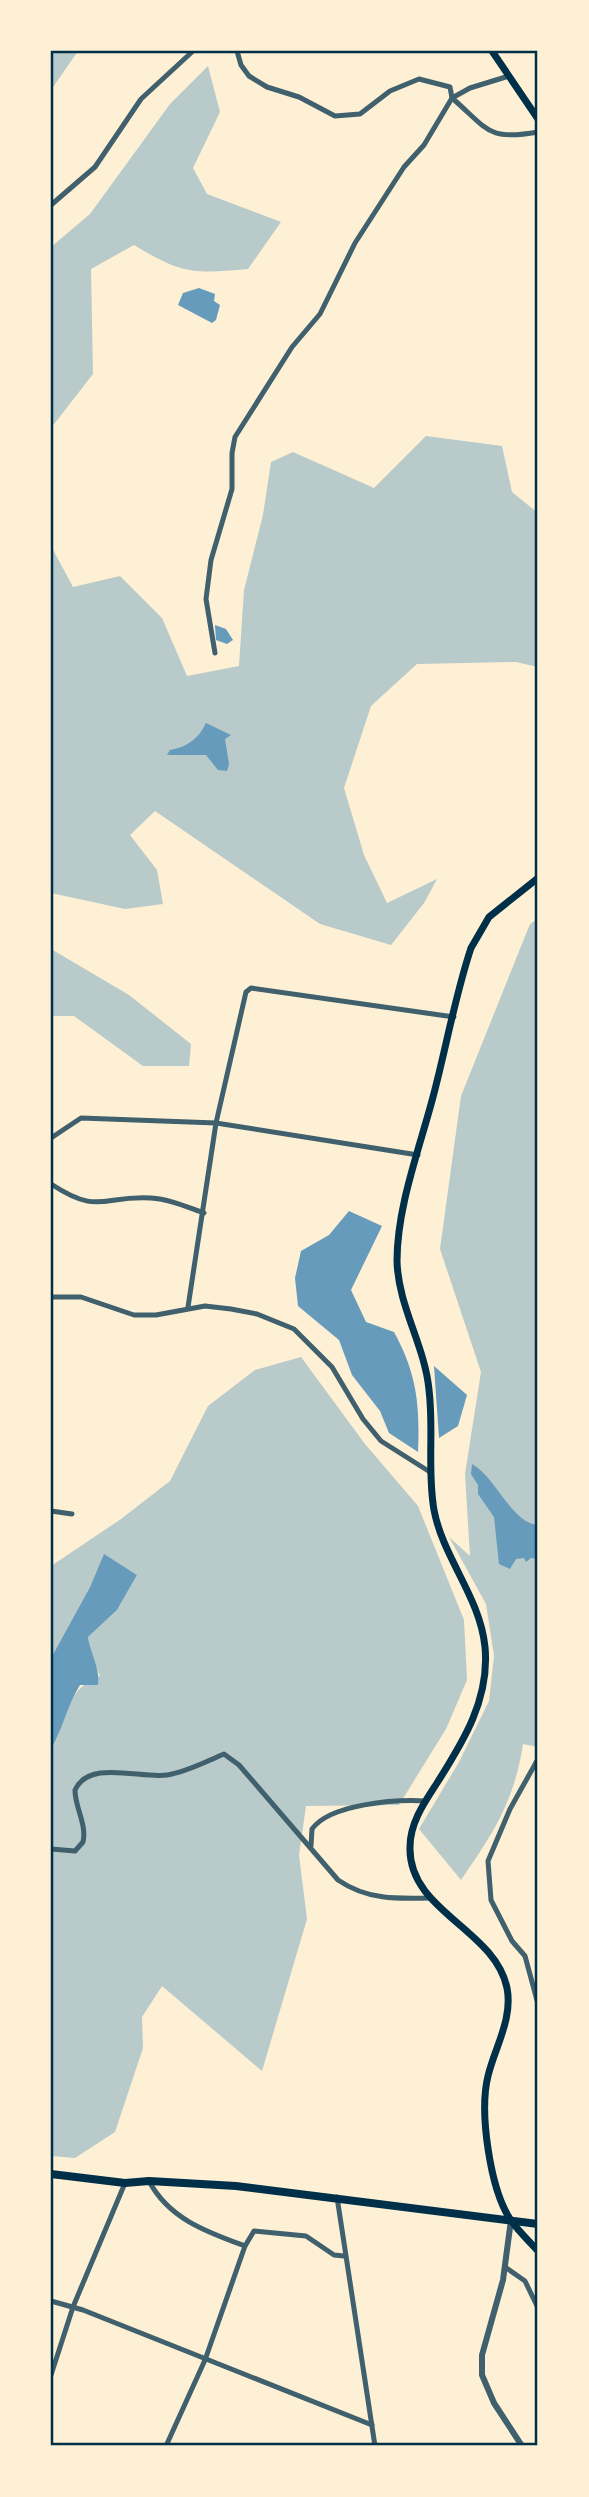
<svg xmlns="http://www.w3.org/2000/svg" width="589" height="2497" font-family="Arial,sans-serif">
  <rect width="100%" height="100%" fill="#fdf0d5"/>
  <g fill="#b9caca">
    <path d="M51,51H78L51,90Z"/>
    <path d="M208,66L220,112L193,168L207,194L281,222L248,269C193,274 182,274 134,245L91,269L93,374L51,428V247L90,214L170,104Z"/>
    <path d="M426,436L502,446L512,492L538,513V667L516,662L417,664L371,706L344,788L364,855L387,903L437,879L424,903L391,945L320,924L155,811L130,835L157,870L163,904L125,909L51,893V546L73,587L120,576L162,618L187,676L239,666L244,590L263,515L271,462L293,452L374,488Z"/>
    <path d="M538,919V1747L523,1744C514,1802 494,1832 461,1880L419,1829L459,1762L489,1701L494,1656L486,1604L449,1537L470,1556L465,1474L481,1372L440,1249L461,1096L530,924Z"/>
    <path d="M51,949L129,995L191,1044L189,1066H143L74,1016H51Z"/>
    <path d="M301,1357L365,1444L418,1506L464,1620L467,1680L446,1729L399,1805L306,1806L299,1855L307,1919L262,2071L162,1986L142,2017L143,2048L115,2132L75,2158L51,2156V1749C71,1716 60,1694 100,1676L91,1657L88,1637L117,1610L137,1575L104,1555L90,1587L51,1658V1566L121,1519L170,1481L208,1406L255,1370Z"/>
  </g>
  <g fill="#669bbc">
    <path d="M199,288L215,294L214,301L220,305L216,320L212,323L178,305L183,293Z"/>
    <path d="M215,625L226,629L233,640L227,644L216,640Z"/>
    <path d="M206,723L231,735L225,739L229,764L227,771L218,770L206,755H167L170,750C188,747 199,738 206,723Z"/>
    <path d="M349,1211L382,1226L351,1290L366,1322L394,1332C417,1374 420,1405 418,1452L389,1433L380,1411L352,1375L339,1340L298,1306L295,1278L301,1251L329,1235Z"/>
    <path d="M434,1366L467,1395L458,1426L439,1438Z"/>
    <path d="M472,1464C496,1477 512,1524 538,1525V1559L531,1558L526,1562L524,1558L516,1559L510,1569L499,1564L494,1517L478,1494V1485L471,1474Z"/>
    <path d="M104,1554L137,1575L117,1610L88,1637C90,1652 101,1671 98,1685H80C67,1705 63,1729 51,1749V1658L90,1587Z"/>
  </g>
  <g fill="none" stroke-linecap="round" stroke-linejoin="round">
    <g stroke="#3f606c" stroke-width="5">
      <path d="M237,51L241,65L249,76L267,87L299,97L335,116L360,114L390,91L419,79L450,87L452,98C489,130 487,141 538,132"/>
      <path d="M51,205L95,167L141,99L193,51"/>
      <path d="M215,653L206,599L211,560L232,489V453L235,437L292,347L320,314L355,243L404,167L424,145L452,98L470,88L509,76"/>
      <path d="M51,1138L81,1118L216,1123L418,1155"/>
      <path d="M51,1184C100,1216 102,1195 151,1198C169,1199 187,1207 204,1213"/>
      <path d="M51,1297H81L134,1315H156L205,1306L231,1309L257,1314L294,1329L332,1367L363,1419L381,1441L430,1472"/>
      <path d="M188,1307L216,1123L246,992L251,988L454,1017"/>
      <path d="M51,1511L72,1514"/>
      <path d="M538,1759L510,1809L488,1861L491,1900L512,1941L525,1956L538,2004"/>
      <path d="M311,1846L312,1829C330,1804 396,1799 426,1801"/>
      <path d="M51,1849L75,1851L83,1842C87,1824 75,1808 75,1790C89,1759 141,1779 167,1775C187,1772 207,1761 224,1754L239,1765L338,1880C367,1900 397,1899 431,1898"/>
      <path d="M149,2181C169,2219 207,2232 245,2246"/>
      <path d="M337,2197L375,2446"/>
      <path d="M505,2267L525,2281L538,2308"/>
      <path d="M51,2301L83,2310L372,2425"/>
      <path d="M51,2375L73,2307L125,2183"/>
      <path d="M166,2446L205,2360L245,2246L254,2231L306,2236L334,2255L344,2256"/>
    </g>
    <path stroke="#3f606c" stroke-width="6" d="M511,2220L503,2280L482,2355V2375L494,2403L522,2446"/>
    <g stroke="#003049" stroke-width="7">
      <path d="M492,51L538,119"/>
      <path d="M538,878L489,917L471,948C455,996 446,1048 433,1097C419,1150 397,1207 397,1261C398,1306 425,1346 429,1390C434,1430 427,1470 434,1510C443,1558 480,1597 485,1647C490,1699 463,1742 437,1783C424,1803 410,1823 410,1847C408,1911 495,1929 507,1988C513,2019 495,2047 488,2076C479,2112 490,2188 510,2219C518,2231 529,2241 538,2251"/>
    </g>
    <path stroke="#003049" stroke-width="8" d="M51,2174L125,2183L149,2181L236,2186L538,2224"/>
  </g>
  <rect width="589" height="2497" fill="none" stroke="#fdf0d5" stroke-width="105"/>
  <rect x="52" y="52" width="484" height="2392" fill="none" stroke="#003049" stroke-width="2.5"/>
</svg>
